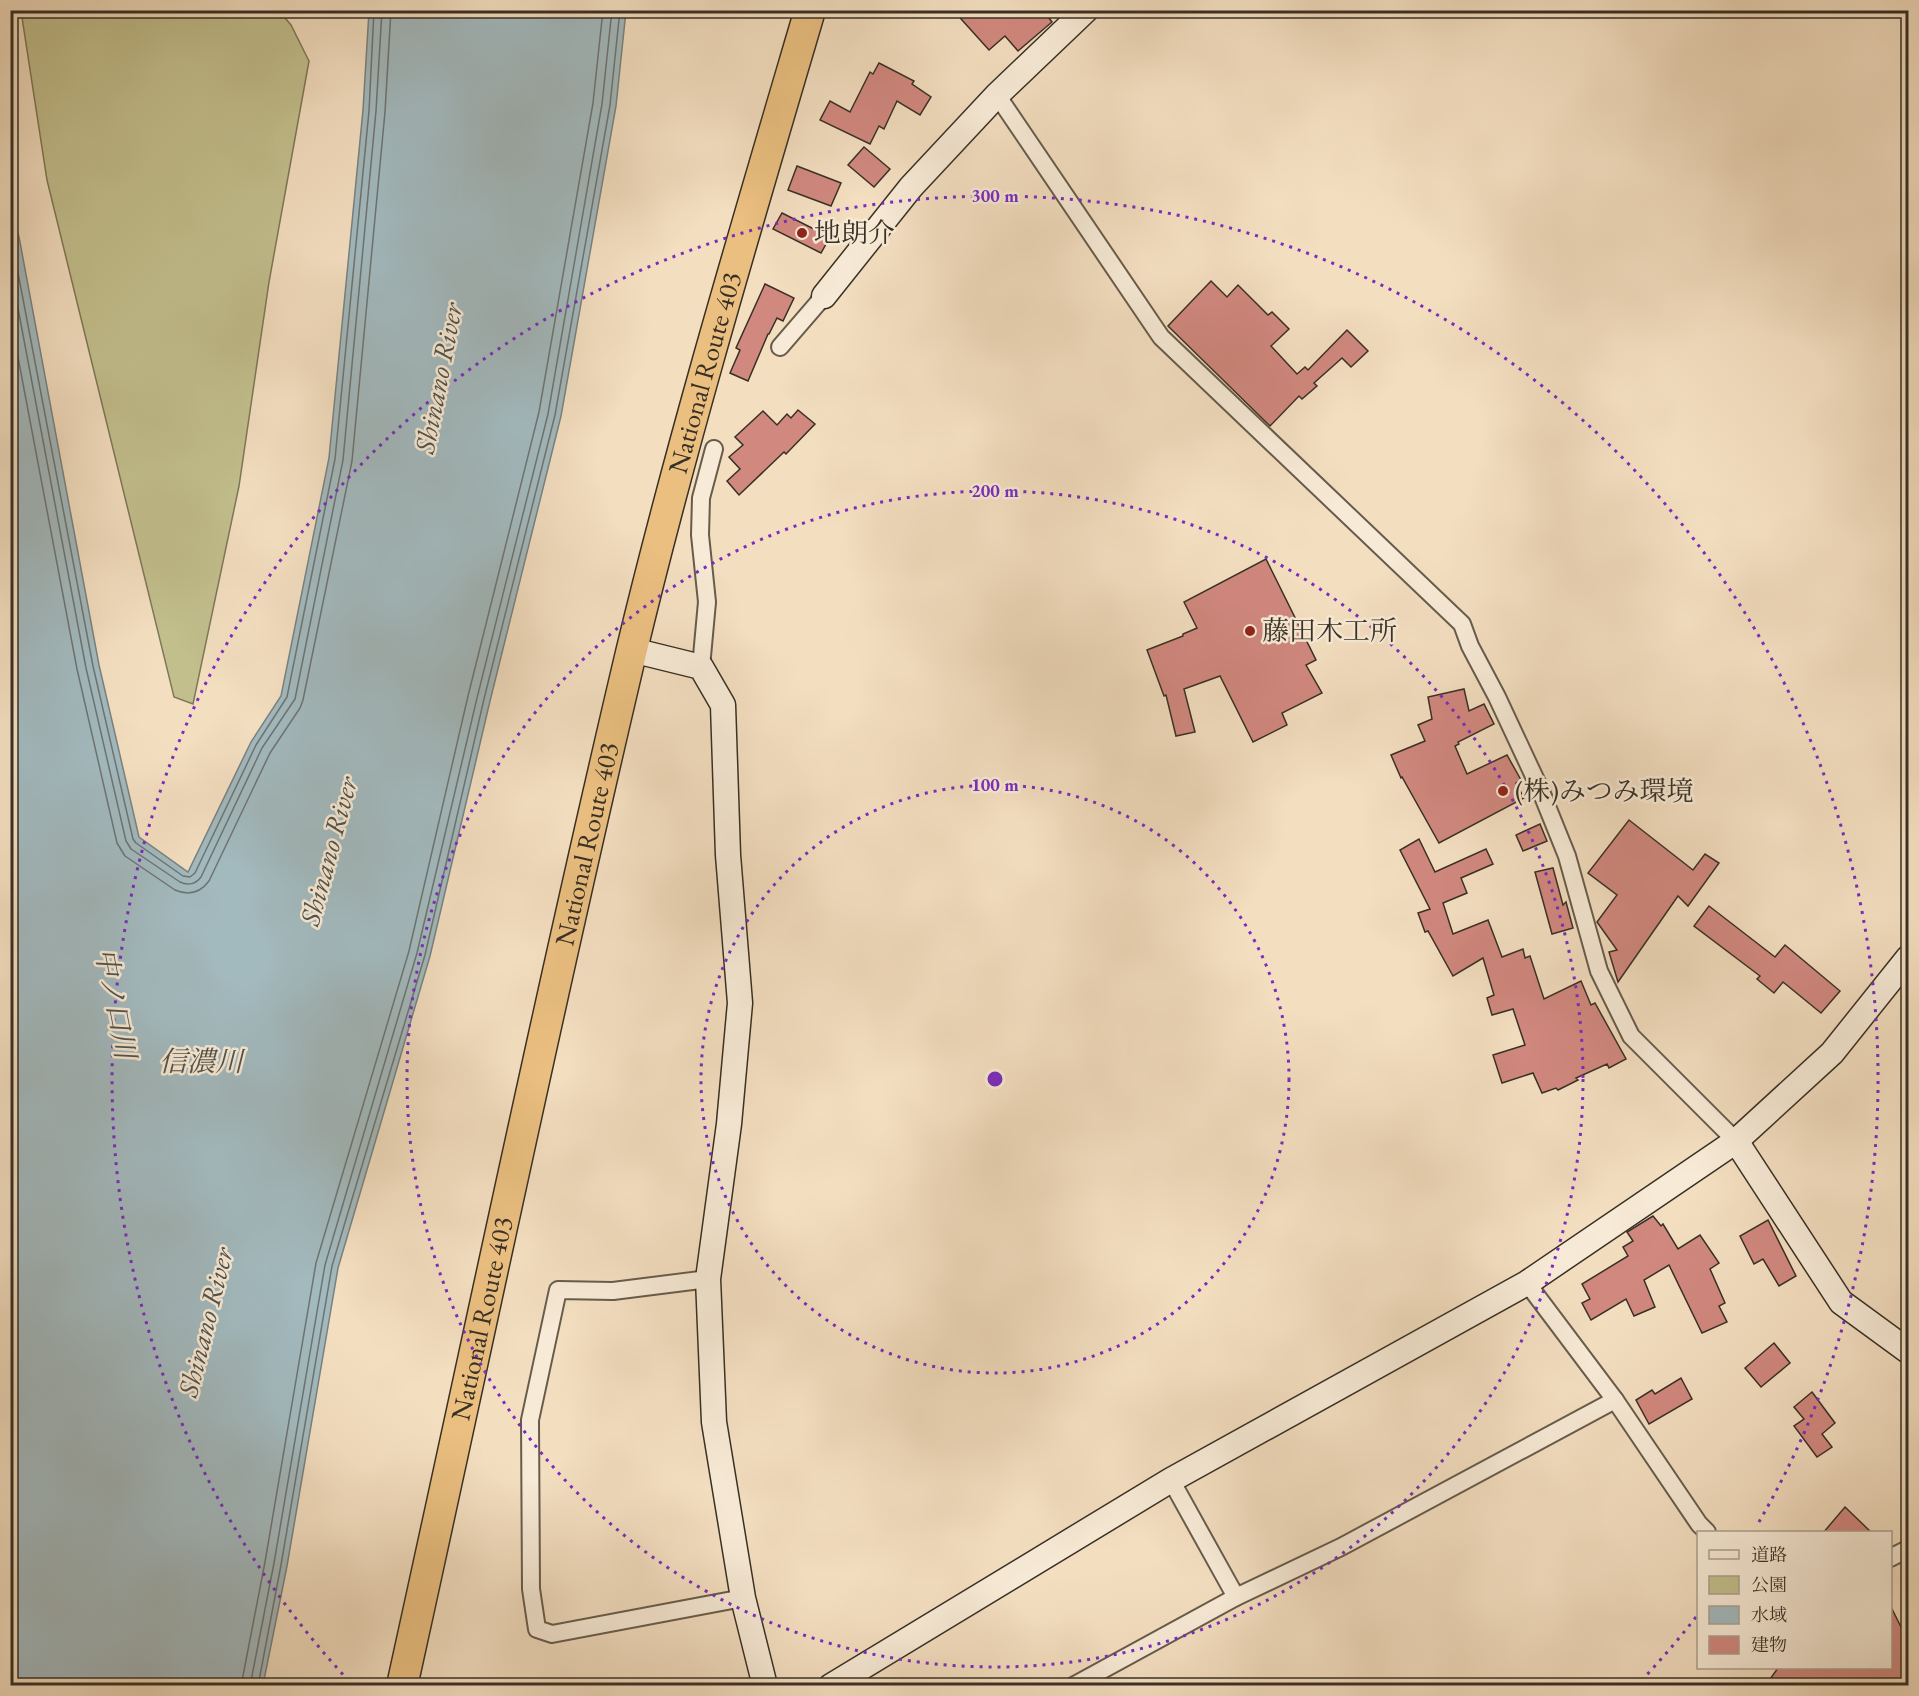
<svg xmlns="http://www.w3.org/2000/svg" width="1919" height="1696" font-family="'EB Garamond','Noto Serif JP',serif">
  <rect width="100%" height="100%" fill="#f3dec0"/>
  <filter id="stains"><feTurbulence type="fractalNoise" baseFrequency=".00333" numOctaves="4"/><feColorMatrix values="0 0 0 0 .2 0 0 0 0 .09 0 0 0 0 .02 0 0 0 .5 -.17"/></filter>
  <radialGradient id="worn" r=".72"><stop offset=".6" stop-color="#630" stop-opacity="0"/><stop offset="1" stop-color="#630" stop-opacity=".3"/></radialGradient>
  <path fill="#c2bf8d" stroke="#7d7859" stroke-width="1.5" d="M224,10L230,13L241,11L275,10L280,12L291,25L309,61L269,282L239,486L193,704L174,697L47,180L21,11Z"/>
  <path fill="#a2b9be" stroke="#788281" stroke-width="1.5" d="M369,11H626L616,106L561,416L490,701L430,956L338,1268L287,1566L263,1685H11V212L19,237L99,665L139,837L188,872L251,742L281,696L329,458L363,110Z"/>
  <g fill="none" stroke-linecap="round" stroke-linejoin="round">
    <g stroke="#6d7472" stroke-width="1.5">
      <path d="M10,231L93,666L133,839L136,843L183,876L190,877L195,873L256,745L287,697L335,459L369,111L374,10"/>
      <path d="M10,266L86,668L126,841L131,849L180,882C188,886 196,884 201,877L262,748L295,699L343,460L376,111L382,10"/>
      <path d="M10,315L77,669L117,843L125,856L175,890C189,896 200,893 209,881L270,753L300,708L303,700L352,461L385,112L391,10"/>
      <path d="M241,1686L265,1562L316,1263L409,951L468,696L539,412L593,103L603,10"/>
      <path d="M250,1686L274,1563L325,1265L417,953L477,698L548,414L602,104L612,10"/>
      <path d="M258,1686L281,1565L332,1266L425,955L484,699L555,415L610,105L620,10"/>
    </g>
  </g>
  <g fill="#d1887f" stroke="#383025" stroke-width="1.5">
    <path d="M953,10H1043L1052,22L1018,51L1005,36L989,50Z"/>
    <path d="M879,63L914,81L912,84L931,97L920,115L897,101L884,129L879,126L870,144L820,120L830,101L850,112L870,72L873,74Z"/>
    <path d="M864,147L890,169L874,187L848,165Z"/>
    <path d="M797,166L841,183L831,206L788,190Z"/>
    <path d="M782,213L830,237L821,253L773,229Z"/>
    <path d="M1211,281L1227,297L1238,285L1268,315L1272,312L1289,329L1271,346L1297,374L1305,367L1308,370L1347,330L1368,351L1351,367L1342,358L1314,383L1317,386L1302,399L1299,396L1270,426L1168,326Z"/>
    <path d="M765,284L794,298L783,321L777,318L769,334H768L748,381L730,373L740,350L736,348Z"/>
    <path d="M798,410L815,424L786,454L784,452L739,495L727,481L740,469L729,457L743,445L735,437L763,411L777,425L787,414L791,418Z"/>
    <path d="M1266,559L1316,660L1306,665L1322,693L1282,713L1287,725L1253,742L1220,676L1184,689L1195,732L1176,736L1166,695L1164,696L1147,650L1183,636V634L1197,628L1184,602Z"/>
    <path d="M1464,689L1469,711L1484,704L1494,724L1458,742L1459,744L1455,746L1467,774L1507,755L1521,780L1516,783L1524,798L1439,843L1402,777L1401,778L1391,755L1425,741L1418,725L1432,719L1428,697Z"/>
    <path d="M1629,820L1693,870L1705,854L1719,863L1688,906L1678,896L1618,982L1609,952L1617,950L1597,922L1617,895L1588,873Z"/>
    <path d="M1540,824L1547,841L1523,851L1516,835Z"/>
    <path d="M1419,839L1435,872L1486,849L1493,864L1461,878L1467,893L1443,903L1453,934L1488,920L1502,957L1523,949L1525,958L1530,956L1544,999L1581,981L1591,1005L1595,1003L1626,1059L1609,1068L1607,1064L1576,1078L1578,1080L1558,1090L1556,1088L1542,1093L1533,1073L1502,1083L1493,1055L1525,1045L1513,1009L1492,1015L1487,998L1494,995L1483,958L1453,976L1428,931L1425,932L1418,913L1430,909L1400,850Z"/>
    <path d="M1553,868L1563,905L1566,902L1573,928L1552,934L1535,872Z"/>
    <path d="M1709,906L1775,957L1785,945L1840,991L1821,1013L1783,982L1774,993L1757,979L1760,976L1694,926Z"/>
    <path d="M1653,1216L1661,1226L1663,1224L1678,1249L1700,1235L1719,1263L1710,1269L1725,1303L1719,1306L1727,1322L1702,1333L1669,1265L1644,1280L1655,1307L1634,1316L1626,1299L1591,1320L1582,1303L1590,1299L1582,1284L1628,1256L1623,1247L1633,1241L1627,1232Z"/>
    <path d="M1768,1220L1796,1276L1779,1286L1763,1259L1754,1264L1740,1236Z"/>
    <path d="M1774,1343L1790,1363L1761,1387L1745,1368Z"/>
    <path d="M1681,1378L1692,1399L1649,1424L1636,1400L1652,1390L1655,1394Z"/>
    <path d="M1812,1392L1835,1423L1822,1434L1832,1447L1817,1457L1794,1426L1804,1419L1794,1407Z"/>
    <path d="M1845,1507L1872,1533H1823Z"/>
    <path d="M1890,1605L1908,1641V1686H1765L1778,1668H1890Z"/>
  </g>
  <g fill="none" stroke-linecap="round" stroke-linejoin="round">
    <g stroke="#675c4c" stroke-width="20">
      <g id="street">
        <path d="M997,95L1161,337L1462,624L1470,646L1497,697L1540,789L1567,856L1599,971L1631,1036L1736,1141"/>
        <path d="M780,347L824,296"/>
        <path d="M701,667L707,602L700,535L701,498L714,449"/>
        <path d="M708,1279L613,1291L558,1290L530,1420L531,1589L537,1629L552,1634L743,1598"/>
        <path d="M1527,1283L1615,1400L1699,1524L1707,1532"/>
        <path d="M1171,1480L1236,1597"/>
        <path d="M1890,1558L1908,1549"/>
        <path d="M1073,1686L1236,1597L1341,1547L1615,1400"/>
      </g>
    </g>
    <g stroke="#383025" stroke-width="27">
      <g id="secondary">
        <path d="M824,296L911,187L997,95L1086,10"/>
        <path d="M632,650L701,667L723,705L728,855L740,1003L729,1124L708,1279L714,1422L743,1598L765,1686"/>
        <path d="M1736,1141L1841,1302L1908,1351"/>
        <path d="M831,1686L1171,1480L1527,1283L1736,1141L1832,1053L1908,958"/>
      </g>
    </g>
    <g stroke="#383025" stroke-width="33">
      <g id="highway">
        <path id="s1" d="M402,1686C478,1341 550,996 631,653C683,437 747,224 810,10"/>
      </g>
    </g>
    <use href="#street" stroke="#f7ead6" stroke-width="16"/>
    <use href="#secondary" stroke="#f7ead6" stroke-width="24"/>
    <use href="#highway" stroke="#eabf80" stroke-width="30"/>
  </g>
  <g fill="none" stroke="#7b2cbf" stroke-width="3" stroke-dasharray="3 6">
    <circle cx="995" cy="1079" r="294"/>
    <circle cx="995" cy="1079" r="588"/>
    <path d="M1696 1617A883 883 0 0 1 1641 1681M349 1681A883 883 0 1 1 1756 1527"/>
  </g>
  <g fill="#8f2418" stroke="#f7ead6" stroke-width="2">
    <circle cx="802" cy="233" r="6"/>
    <circle cx="1250" cy="631" r="6"/>
    <circle cx="1503" cy="791" r="6"/>
  </g>
  <g text-anchor="middle" stroke-width="5" stroke-linejoin="round" paint-order="stroke">
    <g font-size="27" fill="#383025" stroke="#f7ead6" text-anchor="start">
      <text x="814" y="242">地朗介</text>
      <text x="1262" y="640">藤田木工所</text>
      <text x="1515" y="800">(株)みつみ環境</text>
    </g>
    <g font-size="27" fill="#383025" stroke="#f7ead6">
      <text dy="9" stroke="none"><textPath href="#s1" startOffset="1348">National Route 403</textPath></text>
      <text dy="9" stroke="none"><textPath href="#s1" startOffset="862">National Route 403</textPath></text>
      <text dy="9" stroke="none"><textPath href="#s1" startOffset="376">National Route 403</textPath></text>
    </g>
    <g font-size="28" font-style="italic" fill="#52524b" stroke="#f7ead6">
      <text transform="translate(438 378) rotate(-79)" y="10">Shinano River</text>
      <text transform="translate(328 851) rotate(-75)" y="10">Shinano River</text>
      <text transform="translate(116 1003) rotate(79)" y="10">中ノ口川</text>
      <text x="201" y="1071">信濃川</text>
      <text transform="translate(205 1322) rotate(-76)" y="10">Shinano River</text>
    </g>
  </g>
  <circle cx="995" cy="1079" r="9" fill="#7b2cbf" stroke="#f7ead6" stroke-width="3"/>
  <g font-size="18" text-anchor="middle" font-weight="bold" fill="#7b2cbf" stroke="#f7ead6" stroke-width="5" stroke-linejoin="round" paint-order="stroke">
    <text x="995" y="202">300 m</text>
    <text x="995" y="497">200 m</text>
    <text x="995" y="791">100 m</text>
  </g>
  <rect width="1919" height="1696" fill="none" stroke="#f3dec0" stroke-width="36"/>
  <rect x="12" y="12" width="1895" height="1672" fill="none" stroke="#383025" stroke-width="3"/>
  <rect x="18" y="18" width="1883" height="1660" fill="none" stroke="#383025" stroke-width="1.5"/>
  <rect x="1697" y="1531" width="195" height="138" fill="#f7ead6" stroke="#aba08f" stroke-width="1.5"/>
  <rect x="1709" y="1550" width="30" height="9" fill="#f7ead6" stroke="#aba08f" stroke-width="1.5"/>
  <text x="1751" y="1561" font-size="18" fill="#383025">道路</text>
  <rect x="1709" y="1576" width="30" height="18" fill="#c2bf8d" stroke="#aba08f" stroke-width="1.5"/>
  <text x="1751" y="1591" font-size="18" fill="#383025">公園</text>
  <rect x="1709" y="1606" width="30" height="18" fill="#a2b9be" stroke="#aba08f" stroke-width="1.5"/>
  <text x="1751" y="1621" font-size="18" fill="#383025">水域</text>
  <rect x="1709" y="1636" width="30" height="18" fill="#d1887f" stroke="#aba08f" stroke-width="1.5"/>
  <text x="1751" y="1651" font-size="18" fill="#383025">建物</text>
  <rect width="100%" height="100%" filter="url(#stains)"/>
  <rect width="100%" height="100%" fill="url(#worn)"/>
</svg>
